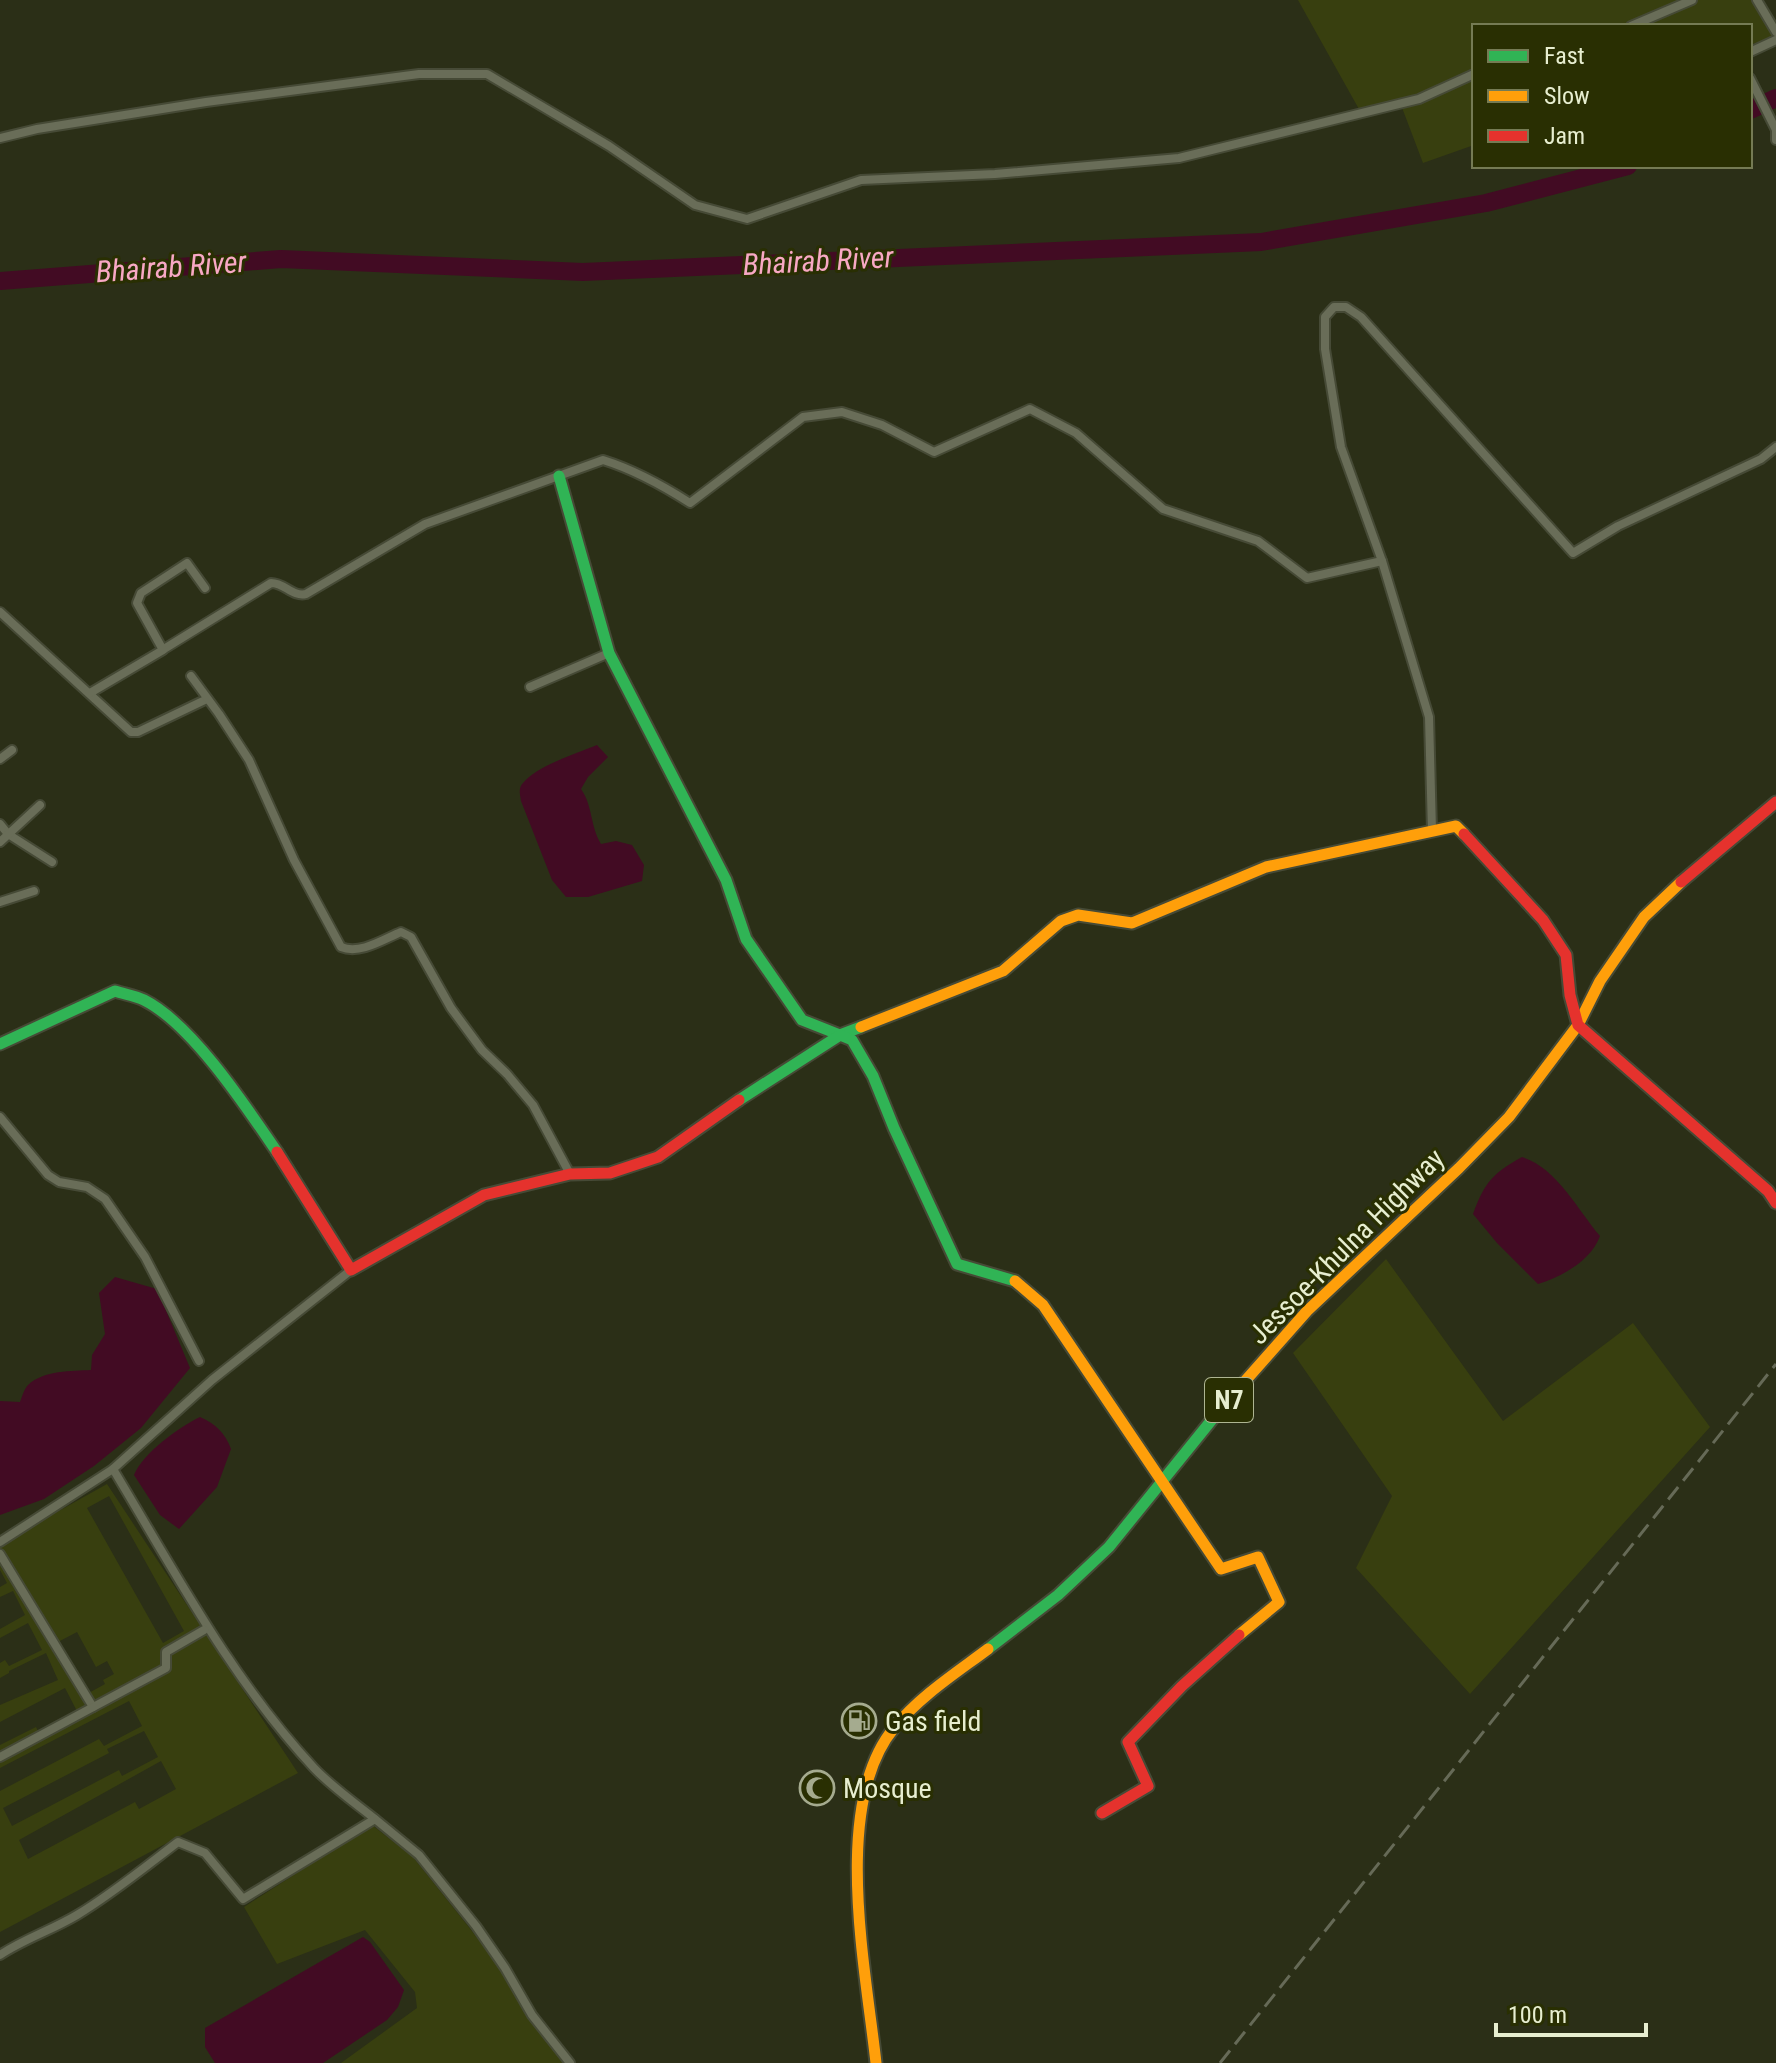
<svg xmlns="http://www.w3.org/2000/svg" width="1776" height="2063" font-family="'Roboto Condensed',sans-serif">
  <rect width="100%" height="100%" fill="#2b2f17"/>
  <g fill="#383f0f" fill-rule="evenodd">
    <path d="M1298,0H1754L1776,36L1750,45V26H1474V145L1423,163L1401,105L1360,111Z"/>
    <path d="M1386,1259L1503,1421L1633,1323L1710,1427L1470,1694L1356,1568L1392,1496L1293,1353Z"/>
    <path d="M107,1484L298,1773L0,1932V1791L99,1739L104,1746L142,1726L129,1701L0,1768V1745L36,1727L39,1733L78,1713L65,1688L0,1722V1705L58,1680L46,1653L9,1671V1673L0,1678V1663L5,1660L9,1666L42,1650L28,1623L0,1638V1629L25,1615L13,1591L0,1597V1587L7,1583L0,1570V1544ZM109,1496L184,1631L163,1643L87,1508ZM77,1632L96,1667L107,1661L114,1674L103,1680L105,1684L87,1694L58,1642ZM144,1731L158,1757L122,1776L119,1770L12,1826L3,1808L109,1753L107,1749ZM161,1761L176,1789L139,1809L135,1802L28,1859L19,1840Z"/>
    <path d="M372,1825L413,1857L468,1926L503,1972L529,2018L564,2063H341L417,2008L415,1992L365,1930L277,1964L244,1907Z"/>
  </g>
  <g fill="#420b23">
    <path d="M597,745L608,757L588,777L581,789C593,806 590,826 601,844L616,841L632,845L644,865L642,881L588,897H566L552,880L521,801C520,794 518,788 523,783C538,765 576,754 597,745Z"/>
    <path d="M1522,1157C1556,1167 1578,1210 1600,1236C1591,1261 1561,1277 1538,1284L1497,1243L1473,1214C1485,1182 1492,1174 1522,1157Z"/>
    <path d="M115,1277L157,1289L190,1368L141,1428L94,1466L44,1499L0,1515V1401L20,1402C22,1397 24,1389 28,1385C44,1370 72,1371 91,1370L92,1355L105,1334L99,1293Z"/>
    <path d="M200,1417C216,1424 225,1433 231,1449L217,1487L179,1529L160,1515L134,1475C143,1453 179,1427 200,1417Z"/>
    <path d="M363,1937L370,1942L404,1990L398,2007L387,2020L323,2063H215L205,2047V2028Z"/>
  </g>
  <g fill="none" stroke-linecap="round" stroke-linejoin="round">
    <g stroke="#420b23" stroke-width="18">
      <path d="M1750,110L1776,98"/>
      <path d="M0,281L281,259L583,272L1261,242L1486,203L1628,166"/>
    </g>
    <g stroke="#464a36" stroke-width="12">
      <g id="street">
        <path d="M1757,0L1776,32"/>
        <path d="M1631,26L1692,0"/>
        <path d="M1750,52L1776,40"/>
        <path d="M1750,78L1776,130V140"/>
        <path d="M0,138L37,129L206,102L419,74H487L609,146L695,205L747,219L861,180L995,174L1179,158L1419,99L1474,74"/>
        <path d="M0,612L131,732H138L207,699"/>
        <path d="M164,649L271,583C285,583 292,597 306,594L425,524L603,460C635,470 662,485 690,503L803,417L842,412L882,425L934,452L1030,409L1076,433L1163,509L1258,541L1307,578L1382,561"/>
        <path d="M191,676L219,714L249,760L294,860L341,947C360,955 384,939 401,932L411,937L451,1008L482,1050L507,1074L533,1105L570,1174"/>
        <path d="M530,687L609,653"/>
        <path d="M90,693L163,650L137,603L141,593L187,563L205,588"/>
        <path d="M0,759L12,750"/>
        <path d="M0,824L8,834L52,862"/>
        <path d="M1432,831L1429,717L1382,561L1341,447L1325,349V317L1334,307H1346L1361,317L1573,553L1618,526L1761,459L1776,447"/>
        <path d="M0,842L40,805"/>
        <path d="M0,902L34,891"/>
        <path d="M0,1117L48,1175L59,1182L87,1187L105,1199L145,1257L199,1361"/>
        <path d="M113,1469C175,1572 232,1680 314,1768C332,1787 355,1803 375,1819"/>
        <path d="M0,1542L113,1469L212,1380L351,1270"/>
        <path d="M0,1554L93,1707"/>
        <path d="M0,1757L166,1668V1652L204,1630"/>
        <path d="M0,1955C24,1939 52,1930 77,1915C112,1894 145,1867 178,1842L205,1853L243,1899L375,1819L419,1855L476,1926L505,1968L532,2015L570,2063"/>
      </g>
    </g>
    <g stroke="#464a36" stroke-width="15">
      <g id="fast">
        <path d="M559,476L609,653L726,880L746,939L802,1020L840,1035L861,1027"/>
        <path d="M0,1044L115,991C124,994 136,996 144,1000C192,1024 247,1108 277,1152"/>
        <path d="M739,1100L840,1035L852,1040L873,1076L894,1128L957,1264L1015,1281"/>
        <path d="M988,1649L1058,1595L1109,1547L1223,1406"/>
      </g>
    </g>
    <g stroke="#464a36" stroke-width="15">
      <g id="slow">
        <path d="M861,1027L1003,971L1061,921L1078,915L1132,923L1266,867L1456,826L1464,834"/>
        <path d="M1015,1281L1043,1305L1221,1569L1258,1557L1279,1602L1239,1635"/>
        <path d="M1223,1406L1307,1311L1459,1168L1509,1117L1578,1025L1600,981L1644,917L1681,882"/>
        <path d="M876,2063C866,1970 831,1804 894,1728C920,1696 956,1673 988,1649"/>
      </g>
    </g>
    <g stroke="#464a36" stroke-width="15">
      <g id="jam">
        <path d="M1464,834L1543,920L1566,955L1570,995L1578,1025L1768,1191L1776,1203"/>
        <path d="M1681,882L1776,802"/>
        <path d="M277,1152L351,1270L484,1195L570,1174L610,1173L658,1157L739,1100"/>
        <path d="M1102,1813L1148,1786L1128,1742L1182,1686L1239,1635"/>
      </g>
    </g>
    <use href="#street" stroke="#696d58" stroke-width="8"/>
    <use href="#fast" stroke="#30b455" stroke-width="11"/>
    <use href="#slow" stroke="#ff9f0a" stroke-width="11"/>
    <use href="#jam" stroke="#e5322d" stroke-width="11"/>
    <path stroke="#666a57" stroke-width="3" stroke-dasharray="16 8" stroke-linecap="butt" d="M1220,2063L1776,1364"/>
  </g>
  <defs>
    <g id="fuel-ring" transform="scale(1.8)"><circle r="9.5" fill="#292f02" stroke="#a5ab8f" stroke-width="1.5"/><path d="M-5.5-6h7V0h2V4h1.3V-2.5L3-4.5l.8-.8L6-3V5H2.5V1h-1V6h-7ZM-4.2-4.7v3.2H.2V-4.7Z" fill="#a5ab8f"/></g>
    <g id="mosque-ring" transform="scale(1.8)"><circle r="9.5" fill="#292f02" stroke="#a5ab8f" stroke-width="1.5"/><path d="M3.5-4.9A6 6 0 1 0 3.5 4.9A5 5 0 1 1 3.5-4.9Z" fill="#a5ab8f"/></g>
  </defs>
  <g fill-rule="evenodd">
    <use href="#fuel-ring" x="859" y="1721"/>
    <use href="#mosque-ring" x="817" y="1788"/>
  </g>
  <g text-anchor="middle" stroke-width="6" stroke-linejoin="round" paint-order="stroke">
    <rect fill="#292f02" stroke="#aeb592" stroke-width="2" x="1205" y="1378" width="48" height="44" rx="6"/>
    <g font-size="26" font-weight="bold" fill="#e7eed0">
      <text x="1229" y="1409">N7</text>
    </g>
    <g font-size="28" fill="#e7eed0" stroke="#292f02">
      <text transform="translate(1346 1246) rotate(-45)" y="10">Jessoe-Khulna Highway</text>
    </g>
    <g font-size="28" fill="#e7eed0" stroke="#292f02" text-anchor="start">
      <text x="885" y="1731">Gas field</text>
      <text x="843" y="1798">Mosque</text>
    </g>
    <g font-size="30" font-style="italic" fill="#f8a8c4" stroke="#292f02">
      <text transform="translate(818 261) rotate(-3)" y="10">Bhairab River</text>
      <text transform="translate(171 267) rotate(-4)" y="10">Bhairab River</text>
    </g>
  </g>
  <rect x="1472" y="24" width="280" height="144" fill="#292f02" stroke="#757b54" stroke-width="2"/>
  <rect x="1488" y="50" width="40" height="12" fill="#30b455" stroke="#757b54" stroke-width="2"/>
  <text x="1544" y="64" font-size="24" fill="#e7eed0">Fast</text>
  <rect x="1488" y="90" width="40" height="12" fill="#ff9f0a" stroke="#757b54" stroke-width="2"/>
  <text x="1544" y="104" font-size="24" fill="#e7eed0">Slow</text>
  <rect x="1488" y="130" width="40" height="12" fill="#e5322d" stroke="#757b54" stroke-width="2"/>
  <text x="1544" y="144" font-size="24" fill="#e7eed0">Jam</text>
  <path d="M1496 2023v12h150v-12" fill="none" stroke="#e7eed0" stroke-width="4"/>
  <text x="1508" y="2023" font-size="24" fill="#e7eed0" stroke="#292f02" stroke-width="6" paint-order="stroke">100 m</text>
</svg>
